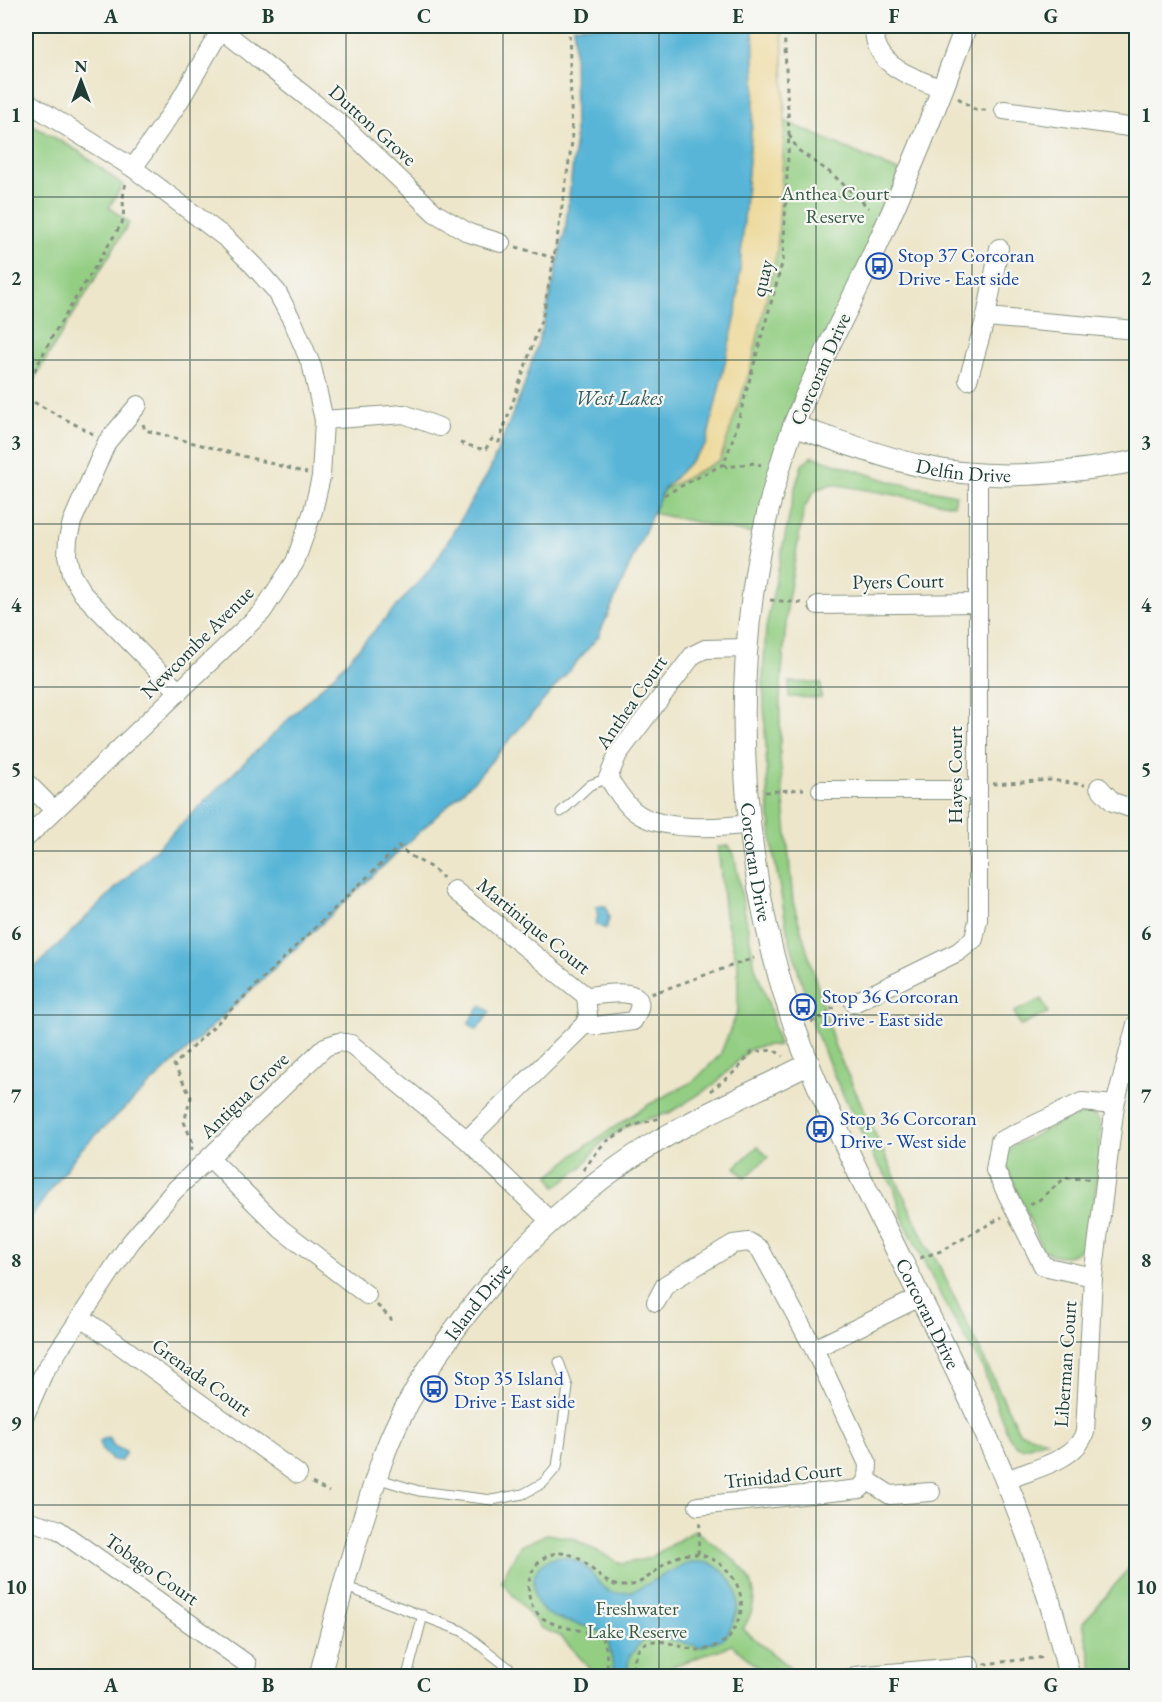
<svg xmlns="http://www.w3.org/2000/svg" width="1162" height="1702" font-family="'EB Garamond',serif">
  <rect width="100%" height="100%" fill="#f6f6f2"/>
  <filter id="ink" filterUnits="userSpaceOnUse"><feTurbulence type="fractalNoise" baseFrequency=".0167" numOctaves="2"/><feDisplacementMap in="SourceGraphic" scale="12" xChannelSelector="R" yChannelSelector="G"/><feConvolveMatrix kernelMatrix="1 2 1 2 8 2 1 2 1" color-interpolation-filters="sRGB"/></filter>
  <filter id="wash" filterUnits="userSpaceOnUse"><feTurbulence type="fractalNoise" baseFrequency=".008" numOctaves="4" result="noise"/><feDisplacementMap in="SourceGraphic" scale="24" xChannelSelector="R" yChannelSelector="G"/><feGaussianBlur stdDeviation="1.35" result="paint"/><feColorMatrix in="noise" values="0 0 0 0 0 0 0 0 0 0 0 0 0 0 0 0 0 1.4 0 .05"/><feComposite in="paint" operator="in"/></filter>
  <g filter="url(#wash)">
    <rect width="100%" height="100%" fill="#ede6cb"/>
    <g fill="#93ce83" stroke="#59865c" stroke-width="1.5">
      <path d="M785,121L909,176L794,426L763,536L652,513L663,490L720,460L777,251Z"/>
      <path d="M26,122L78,151L123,185L109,207L129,223L26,392Z"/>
      <path d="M812,456L892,482L956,495L954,505L832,484L815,490L804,508L788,599L780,697V759L793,902L835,1047L928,1248L936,1259L1019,1432L1047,1440L1022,1448L1015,1445L1008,1435L982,1366L944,1302L903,1219L894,1187L875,1160L836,1080L815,1030L788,934L773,851L768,798L763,679L766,628L795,488L802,465Z"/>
      <path d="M789,682L821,683V698L789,697Z"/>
      <path d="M729,846L734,854L755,967L768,1002L779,1046L767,1045L750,1049L714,1085L669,1113L630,1124L602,1142L582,1167L556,1187L549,1176L583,1148L648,1105L694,1081L720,1055L738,1010V966L725,915L718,847Z"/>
      <path d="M1042,999L1048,1013L1021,1026L1014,1012Z"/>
      <path d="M1085,1113L1096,1116L1101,1125C1100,1148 1094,1227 1084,1244C1075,1260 1057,1258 1043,1250L1006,1166V1154L1013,1146L1077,1114Z"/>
      <path d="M758,1146L768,1157L745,1178L735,1167Z"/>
      <path d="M695,1530C731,1559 775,1578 743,1629L797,1674L794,1676H768L732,1645L673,1666L663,1676H597L560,1636L541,1628L501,1581L520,1546L547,1534L572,1538L622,1564L650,1558Z"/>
      <path d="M1136,1560V1676H1094L1083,1623Z"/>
    </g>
    <path fill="#eeda9e" stroke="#868c69" stroke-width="1.5" d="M753,26H782L785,121L777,251L750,370L720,460L663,490L706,445L736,315L755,87Z"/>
    <g fill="#59b5d7" stroke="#3c7986" stroke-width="1.5">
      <path d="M574,26H753L755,87L736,315L706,445L663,490L598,637L477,778L79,1151L26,1224V976L339,670L433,566L489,472L524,386L543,327L565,231L575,145Z"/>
      <path d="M596,906H606L609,918L606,929L595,924L598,916Z"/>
      <path d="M481,1005L490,1012L477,1030L468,1023Z"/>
      <path d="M108,1437L114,1446L126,1452L121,1461L112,1460L101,1449L100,1441Z"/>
      <path d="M561,1556C567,1558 577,1560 582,1564C595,1572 600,1592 616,1593C654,1596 696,1530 732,1582C744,1601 735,1621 725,1638L700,1647L658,1636L642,1641L629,1657L627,1676H615L607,1635C578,1617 529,1628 534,1579C536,1564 548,1559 561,1556Z"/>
    </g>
  </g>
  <g filter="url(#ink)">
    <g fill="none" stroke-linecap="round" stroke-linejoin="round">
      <g stroke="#869280" stroke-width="11">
        <g id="service">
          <path d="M561,812L590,785L608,778"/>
          <path d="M376,1478L419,1491L492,1500L523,1494L543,1483L557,1467L568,1387L559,1362"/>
          <path d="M344,1586L462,1631L519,1676"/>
          <path d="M407,1676L423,1615"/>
        </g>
      </g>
      <g stroke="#869280" stroke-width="20">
        <g id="minor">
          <path d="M874,26C873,68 911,75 943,90"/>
          <path d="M221,29L347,129L435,213L469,233L501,243"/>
          <path d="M26,101L133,168L227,239L253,265L277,292L294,324L312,367L324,420L321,477L313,511L295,562L262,612L26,838"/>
          <path d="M1004,110L1136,128"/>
          <path d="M133,168L179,102L223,26"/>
          <path d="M999,248L986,317L1136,330"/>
          <path d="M968,380L986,317"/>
          <path d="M138,405L107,442L72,522L68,539L67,555L71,574L83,594L179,692"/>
          <path d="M324,420L404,414L439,427"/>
          <path d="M818,605L978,603"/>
          <path d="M748,648L705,649L693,655L618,754L608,778C616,789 623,802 634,811C660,832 719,828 750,824"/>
          <path d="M26,782L54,810"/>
          <path d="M1099,787L1113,802L1136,810"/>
          <path d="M821,790H977"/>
          <path d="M454,890L586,996L588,1015L585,1024L467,1140"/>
          <path d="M854,1003L958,952L974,939L978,920V474"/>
          <path d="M585,1024L596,1026L633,1021C658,982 604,995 586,996"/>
          <path d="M211,1159L281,1229L367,1295"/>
          <path d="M1093,1277L1043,1266L995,1170L1000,1141L1082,1102L1115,1105"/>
          <path d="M656,1302L665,1285L733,1244L749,1242L760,1249L814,1349L920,1297"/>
          <path d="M81,1317L298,1474"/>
          <path d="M26,1413L44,1372L130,1243L174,1191L325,1047L339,1042L351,1044L467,1140L550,1221"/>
          <path d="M867,1480L890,1495L931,1492"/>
          <path d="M1007,1480C1032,1469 1076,1461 1085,1432L1093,1277L1115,1105L1136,1024"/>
          <path d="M698,1506L860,1489L867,1480L868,1464L814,1349"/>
          <path d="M26,1520L57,1529L247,1664"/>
          <path d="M855,1676L970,1666"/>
        </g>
      </g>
      <g stroke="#869280" stroke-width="23">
        <g id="tertiary">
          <path id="s1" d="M966,26C936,109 903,190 866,270C841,323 812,376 792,430C719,634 731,888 818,1086C904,1282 1023,1465 1069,1676"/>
          <path id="s2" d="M794,426C836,440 878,456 921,466C992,482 1066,474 1136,461"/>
          <path id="s3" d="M320,1676C334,1619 349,1563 367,1507C376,1478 385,1448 398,1422C450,1321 526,1233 618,1167C676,1125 745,1097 809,1064"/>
        </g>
      </g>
      <g stroke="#869280" stroke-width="3" stroke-dasharray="4.5 4.5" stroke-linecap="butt">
        <path d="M958,98L976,110H990"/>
        <path d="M789,135L798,150L832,174L869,208"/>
        <path d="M516,247L554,258"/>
        <path d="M26,387L53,335L122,223C126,207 120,202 126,183"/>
        <path d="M26,398L93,434"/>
        <path d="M143,424L145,430L307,473"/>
        <path d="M460,443L485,450L492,439L499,442L543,315L554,258L572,142L569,26"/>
        <path d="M724,464L727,467L754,463L761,465"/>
        <path d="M664,495L724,464L735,432L783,260L789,134L784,26"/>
        <path d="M770,600L802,603"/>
        <path d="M993,784L1051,780L1085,785"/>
        <path d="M765,792L804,789"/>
        <path d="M651,994L754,958"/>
        <path d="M811,1022L828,1015L827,1010L838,1007"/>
        <path d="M710,1091L737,1070L752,1052L774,1050L783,1056"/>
        <path d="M191,1151L193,1143L184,1122L191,1097L174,1065L399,846C414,862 429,862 443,878"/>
        <path d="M583,1170L604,1143L632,1126L660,1118"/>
        <path d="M1030,1204L1039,1200L1065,1178L1090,1179"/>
        <path d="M920,1258L941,1251L1002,1217"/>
        <path d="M377,1305L392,1320"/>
        <path d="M312,1483L329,1492"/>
        <path d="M698,1554L700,1520"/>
        <path d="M984,1664L1046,1657"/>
        <path d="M265,1670L275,1676"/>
        <path d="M608,1676L606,1648L602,1636C584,1629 552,1629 538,1614C518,1592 531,1554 560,1553C588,1553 598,1586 622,1586C650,1587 661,1556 690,1554C720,1553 748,1585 740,1615C737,1624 732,1632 728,1640C720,1643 709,1650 701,1650C683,1652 644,1624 635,1658C633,1665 632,1670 635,1676"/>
      </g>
      <use href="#service" stroke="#fff" stroke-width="9"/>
      <use href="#minor" stroke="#fff" stroke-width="18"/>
      <use href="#tertiary" stroke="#fff" stroke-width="21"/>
    </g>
  </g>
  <path fill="none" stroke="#1f3d34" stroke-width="1.5" stroke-opacity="0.55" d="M190,26V1676M346,26V1676M503,26V1676M659,26V1676M816,26V1676M972,26V1676M26,197H1136M26,360H1136M26,524H1136M26,687H1136M26,851H1136M26,1015H1136M26,1178H1136M26,1342H1136M26,1505H1136"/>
  <defs>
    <g id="bus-ring" transform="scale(1.35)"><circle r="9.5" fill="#f6f6f2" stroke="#1a4fb4" stroke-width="1.5"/><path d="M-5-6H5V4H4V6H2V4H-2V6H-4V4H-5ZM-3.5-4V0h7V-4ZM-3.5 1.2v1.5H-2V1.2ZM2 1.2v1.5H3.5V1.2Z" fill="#1a4fb4"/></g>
  </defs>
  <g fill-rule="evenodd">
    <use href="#bus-ring" x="879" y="266"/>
    <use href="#bus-ring" x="803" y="1007"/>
    <use href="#bus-ring" x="820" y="1129"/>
    <use href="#bus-ring" x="434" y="1389"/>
  </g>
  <g text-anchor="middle" stroke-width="4.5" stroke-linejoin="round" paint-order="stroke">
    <g font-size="20" fill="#1f3d34" stroke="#f6f6f2">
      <text transform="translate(373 125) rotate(42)" y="7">Dutton Grove</text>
      <text transform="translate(762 278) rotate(-76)" y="7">quay</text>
      <text transform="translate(820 369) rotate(-66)" y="7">Corcoran Drive</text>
      <text dy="7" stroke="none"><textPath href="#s2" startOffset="176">Delfin Drive</textPath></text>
      <text transform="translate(898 581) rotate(-1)" y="7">Pyers Court</text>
      <text transform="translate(197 642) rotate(-45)" y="7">Newcombe Avenue</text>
      <text transform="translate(631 702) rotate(-55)" y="7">Anthea Court</text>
      <text transform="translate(955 775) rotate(-90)" y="7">Hayes Court</text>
      <text dy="7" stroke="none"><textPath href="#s1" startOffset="878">Corcoran Drive</textPath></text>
      <text transform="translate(534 926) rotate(39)" y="7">Martinique Court</text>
      <text transform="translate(244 1095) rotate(-44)" y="7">Antigua Grove</text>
      <text dy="7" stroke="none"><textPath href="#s3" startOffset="411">Island Drive</textPath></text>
      <text dy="7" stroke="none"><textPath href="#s1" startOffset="1364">Corcoran Drive</textPath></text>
      <text transform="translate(1065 1364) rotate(-86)" y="7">Liberman Court</text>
      <text transform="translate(202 1377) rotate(36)" y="7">Grenada Court</text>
      <text transform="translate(783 1475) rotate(-6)" y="7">Trinidad Court</text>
      <text transform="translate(152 1569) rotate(35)" y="7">Tobago Court</text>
    </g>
    <g font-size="20" fill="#365a44" stroke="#f6f6f2">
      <text x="835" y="200">Anthea Court<tspan x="835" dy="23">Reserve</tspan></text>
      <text x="637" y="1615">Freshwater<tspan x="637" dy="23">Lake Reserve</tspan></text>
    </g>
    <g font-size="20" fill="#164399" stroke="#f6f6f2" text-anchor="start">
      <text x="898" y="262">Stop 37 Corcoran<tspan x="898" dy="23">Drive - East side</tspan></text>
      <text x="822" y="1003">Stop 36 Corcoran<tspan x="822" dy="23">Drive - East side</tspan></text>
      <text x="840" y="1125">Stop 36 Corcoran<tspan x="840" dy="23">Drive - West side</tspan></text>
      <text x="454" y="1385">Stop 35 Island<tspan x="454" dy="23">Drive - East side</tspan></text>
    </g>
    <g font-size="21" font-style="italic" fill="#2e5b5d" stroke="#f6f6f2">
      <text x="619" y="405">West Lakes</text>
    </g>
  </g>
  <rect width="1162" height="1702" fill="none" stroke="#f6f6f2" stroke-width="66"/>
  <g transform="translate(81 81)" stroke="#f6f6f2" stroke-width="4.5" paint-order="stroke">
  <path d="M0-4.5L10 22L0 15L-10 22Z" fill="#1f3d34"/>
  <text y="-9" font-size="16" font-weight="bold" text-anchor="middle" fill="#1f3d34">N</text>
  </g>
  <rect x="33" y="33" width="1096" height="1636" fill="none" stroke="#1f3d34" stroke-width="2"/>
  <g font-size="20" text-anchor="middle" font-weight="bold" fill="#1f3d34">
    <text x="111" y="23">A</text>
    <text x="268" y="23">B</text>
    <text x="424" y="23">C</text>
    <text x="581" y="23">D</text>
    <text x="738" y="23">E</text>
    <text x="894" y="23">F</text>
    <text x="1051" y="23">G</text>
    <text x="16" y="122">1</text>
    <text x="1146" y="122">1</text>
    <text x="16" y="285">2</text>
    <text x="1146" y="285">2</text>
    <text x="16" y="449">3</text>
    <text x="1146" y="449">3</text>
    <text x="16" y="612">4</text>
    <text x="1146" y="612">4</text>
    <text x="16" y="776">5</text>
    <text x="1146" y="776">5</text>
    <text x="16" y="940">6</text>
    <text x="1146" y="940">6</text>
    <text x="16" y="1103">7</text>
    <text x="1146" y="1103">7</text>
    <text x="16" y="1267">8</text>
    <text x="1146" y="1267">8</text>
    <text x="16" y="1430">9</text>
    <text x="1146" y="1430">9</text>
    <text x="16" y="1594">10</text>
    <text x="1146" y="1594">10</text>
    <text x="111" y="1692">A</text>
    <text x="268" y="1692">B</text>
    <text x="424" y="1692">C</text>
    <text x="581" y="1692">D</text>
    <text x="738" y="1692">E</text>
    <text x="894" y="1692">F</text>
    <text x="1051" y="1692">G</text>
  </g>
</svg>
